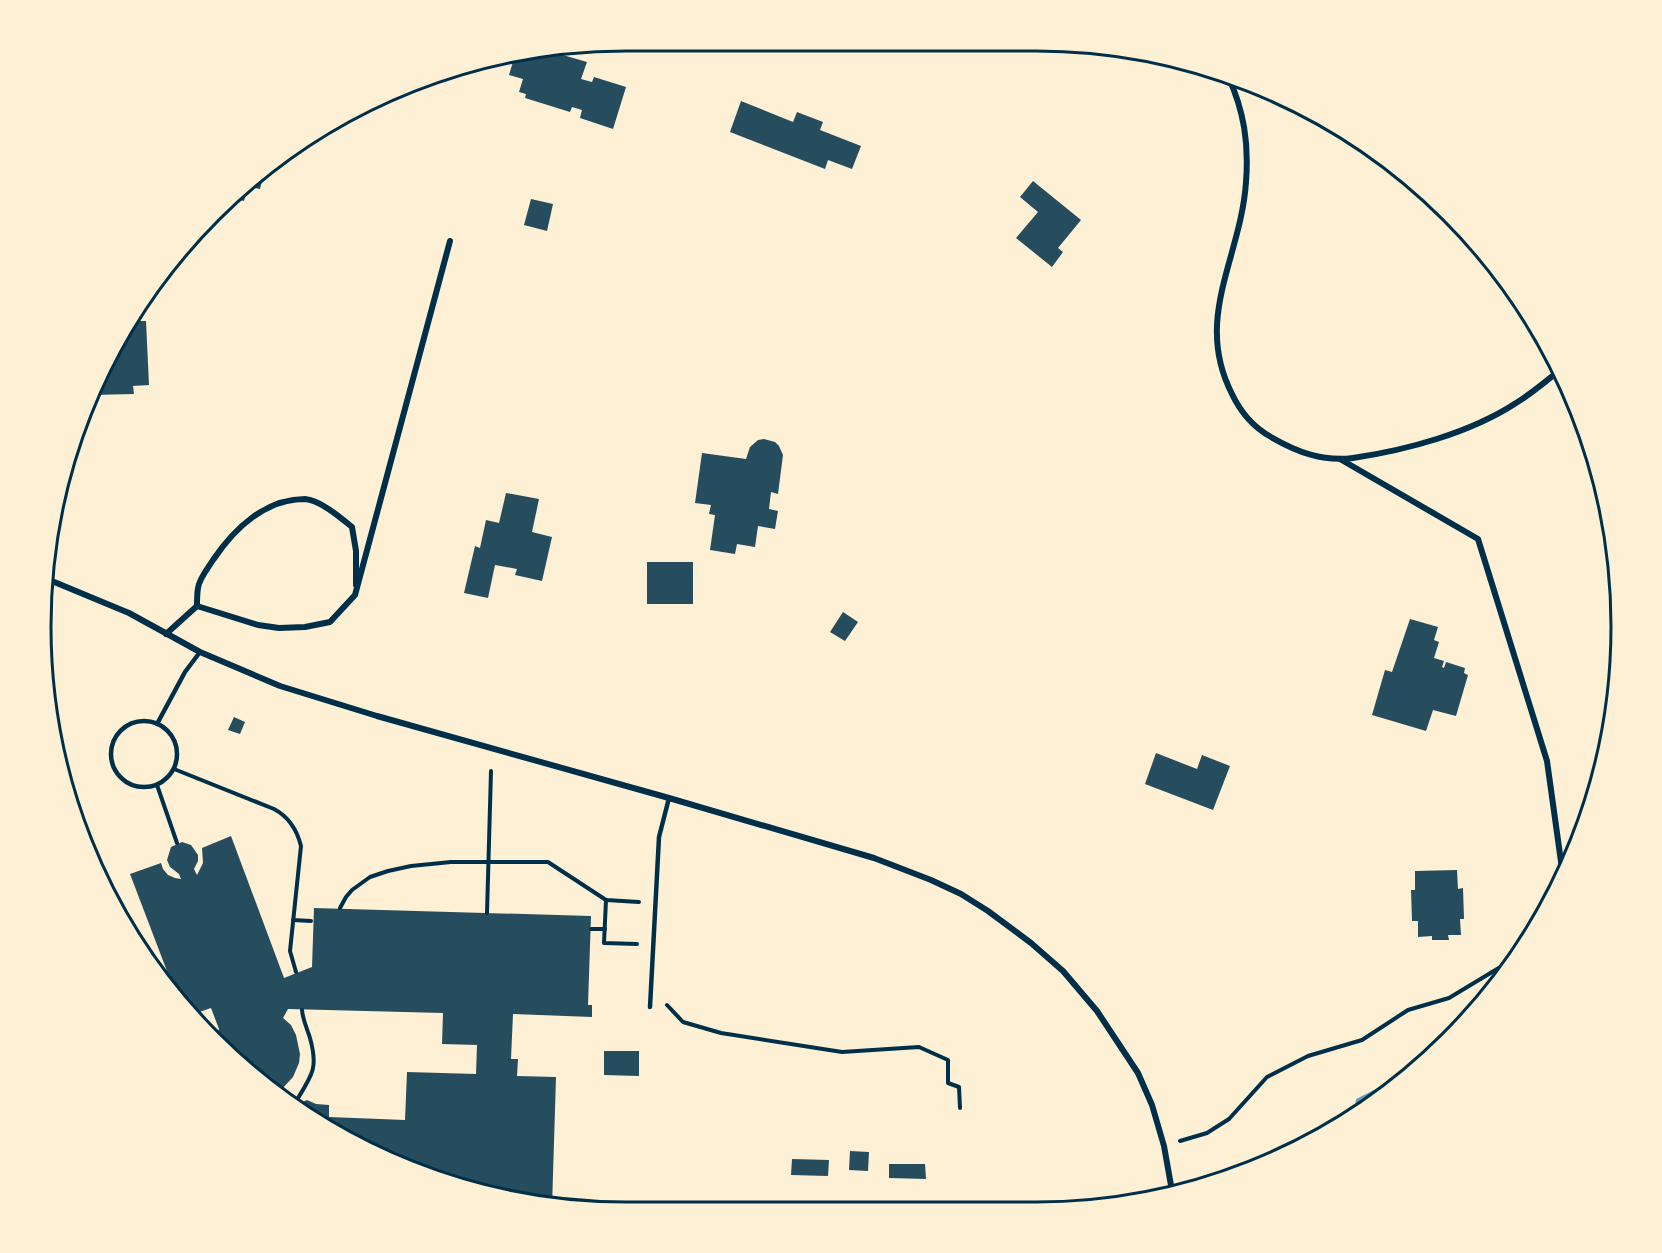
<svg xmlns="http://www.w3.org/2000/svg" width="1662" height="1253" font-family="'DM Sans',sans-serif">
  <rect width="100%" height="100%" fill="#fdf0d5"/>
  <g fill="none" stroke-linecap="round" stroke-linejoin="round">
    <path stroke="#669bbc" stroke-width="9" d="M1360,1102L1398,1083"/>
  </g>
  <g fill="#264d5e">
    <path d="M549,51L587,62L581,79L592,82L594,77L626,87L613,129L580,118L582,110L572,107L570,112L525,98L526,94L519,92L523,79L509,75L515,55L525,54L530,55L531,53Z"/>
    <path d="M741,101L793,122L797,112L823,122L820,130L861,146L852,169L828,160L825,169L730,132Z"/>
    <path d="M263,177L260,189L251,187Z"/>
    <path d="M1033,181L1081,220L1058,248L1063,252L1052,267L1016,238L1038,212L1020,197Z"/>
    <path d="M247,190L244,201L236,199L241,195Z"/>
    <path d="M531,199L553,204L547,231L524,225Z"/>
    <path d="M132,321H146L149,385L133,386L134,394L92,395L100,369H111V362L113,363V350Z"/>
    <path d="M764,439L775,442L779,446L783,455L778,494L771,492L769,509L778,511L775,529L758,526L755,547L737,544L735,554L710,550L715,515L709,514L711,505L695,503L702,453L746,459L750,447L758,440Z"/>
    <path d="M506,493L539,499L532,532L552,537L542,581L515,575L517,569L495,565L488,598L464,593L475,546L480,548L486,520L499,523Z"/>
    <rect x="647" y="562" width="46" height="42"/>
    <path d="M843,612L858,622L845,641L830,632Z"/>
    <path d="M1410,619L1438,627L1434,640L1439,642L1434,658L1444,661L1442,667L1444,668L1446,662L1465,668L1464,673L1468,675L1456,716L1433,710L1426,731L1372,715L1385,670L1392,672Z"/>
    <path d="M234,717L245,722L240,734L228,730Z"/>
    <path d="M1156,753L1197,769L1202,755L1230,766L1213,810L1145,784Z"/>
    <path d="M231,836L284,978L312,967L314,908L591,916L588,1005H592V1017L513,1014L511,1059H518L517,1076L556,1077L552,1207L403,1168L301,1114L289,1104H298L307,1100L316,1104L329,1105V1117L405,1120L407,1072L476,1074L477,1045L442,1044L443,1013L288,1009L283,1018L291,1025L296,1035L300,1054L299,1063L293,1077L282,1089L286,1102L213,1041L219,1029L211,1008L191,1015L178,1000L130,874L161,863L163,869L168,875L175,878L181,879L179,874L170,867L167,860L171,847L182,842L191,845L198,855V861L194,869L197,875L203,863L202,848Z"/>
    <path d="M1457,870L1458,889L1463,888L1464,919H1460L1461,935H1448L1449,940H1432V936L1418,937V921H1412L1411,890H1415V871Z"/>
    <path d="M604,1051H639V1076L604,1075Z"/>
    <path d="M850,1151L869,1152L868,1171L849,1170Z"/>
    <path d="M792,1159L829,1160L828,1176L791,1175Z"/>
    <path d="M889,1164H925L926,1179L889,1178Z"/>
  </g>
  <g fill="none" stroke-linecap="round" stroke-linejoin="round">
    <g stroke="#003049" stroke-width="4">
      <path d="M174,769L274,809C289,817 297,830 301,846L290,951L296,972"/>
      <path d="M157,785L177,843"/>
      <path d="M606,900L604,943L637,944"/>
      <path d="M340,908L346,897L352,890L370,877L388,871L411,866L451,862H548L606,900L639,902"/>
      <path d="M487,913L491,771"/>
      <path d="M293,920L311,921"/>
      <path d="M591,929H605"/>
      <path d="M667,1005L683,1022L721,1033L842,1052L919,1047L948,1060V1083L959,1087L960,1108"/>
      <path d="M298,1098C313,1074 318,1067 310,1038C307,1028 303,1021 302,1010"/>
      <path d="M1180,1141L1207,1133L1229,1119L1267,1077L1308,1056L1362,1040L1408,1010L1449,998L1517,957L1523,952"/>
    </g>
    <g stroke="#003049" stroke-width="4.5">
      <circle cx="144" cy="754" r="33"/>
      <path d="M157,724L185,672L200,652"/>
      <path d="M650,1007L659,837L669,798"/>
    </g>
    <g stroke="#003049" stroke-width="6">
      <path d="M1228,76C1244,111 1249,143 1246,182C1241,258 1193,318 1232,394C1241,413 1253,427 1271,437C1297,452 1323,462 1353,458C1407,450 1470,433 1516,403C1531,394 1546,381 1560,370"/>
      <path d="M1340,459L1478,539L1547,761L1563,876"/>
      <path d="M47,579L129,613L200,652L280,686L377,716L669,798L874,858L931,880L961,894L988,911L1031,943L1063,971L1097,1011L1138,1073L1152,1105L1164,1146L1172,1191"/>
      <path d="M197,606C197,601 197,594 198,588C199,579 208,568 213,560C234,529 265,499 305,499C320,500 341,518 352,527L356,551V585"/>
      <path d="M166,634L197,606L258,625L279,628L305,627L330,622L355,595L450,241"/>
    </g>
  </g>
  <path d="M0 0H1662V1253H0ZM626 51H1036A575 575 0 0 1 1611 626V627A575 575 0 0 1 1036 1202H626A575 575 0 0 1 51 627V626A575 575 0 0 1 626 51Z" fill="#fdf0d5" fill-rule="evenodd"/>
  <path fill="none" stroke="#003049" stroke-width="3" d="M626 51H1036A575 575 0 0 1 1611 626V627A575 575 0 0 1 1036 1202H626A575 575 0 0 1 51 627V626A575 575 0 0 1 626 51Z"/>
</svg>
